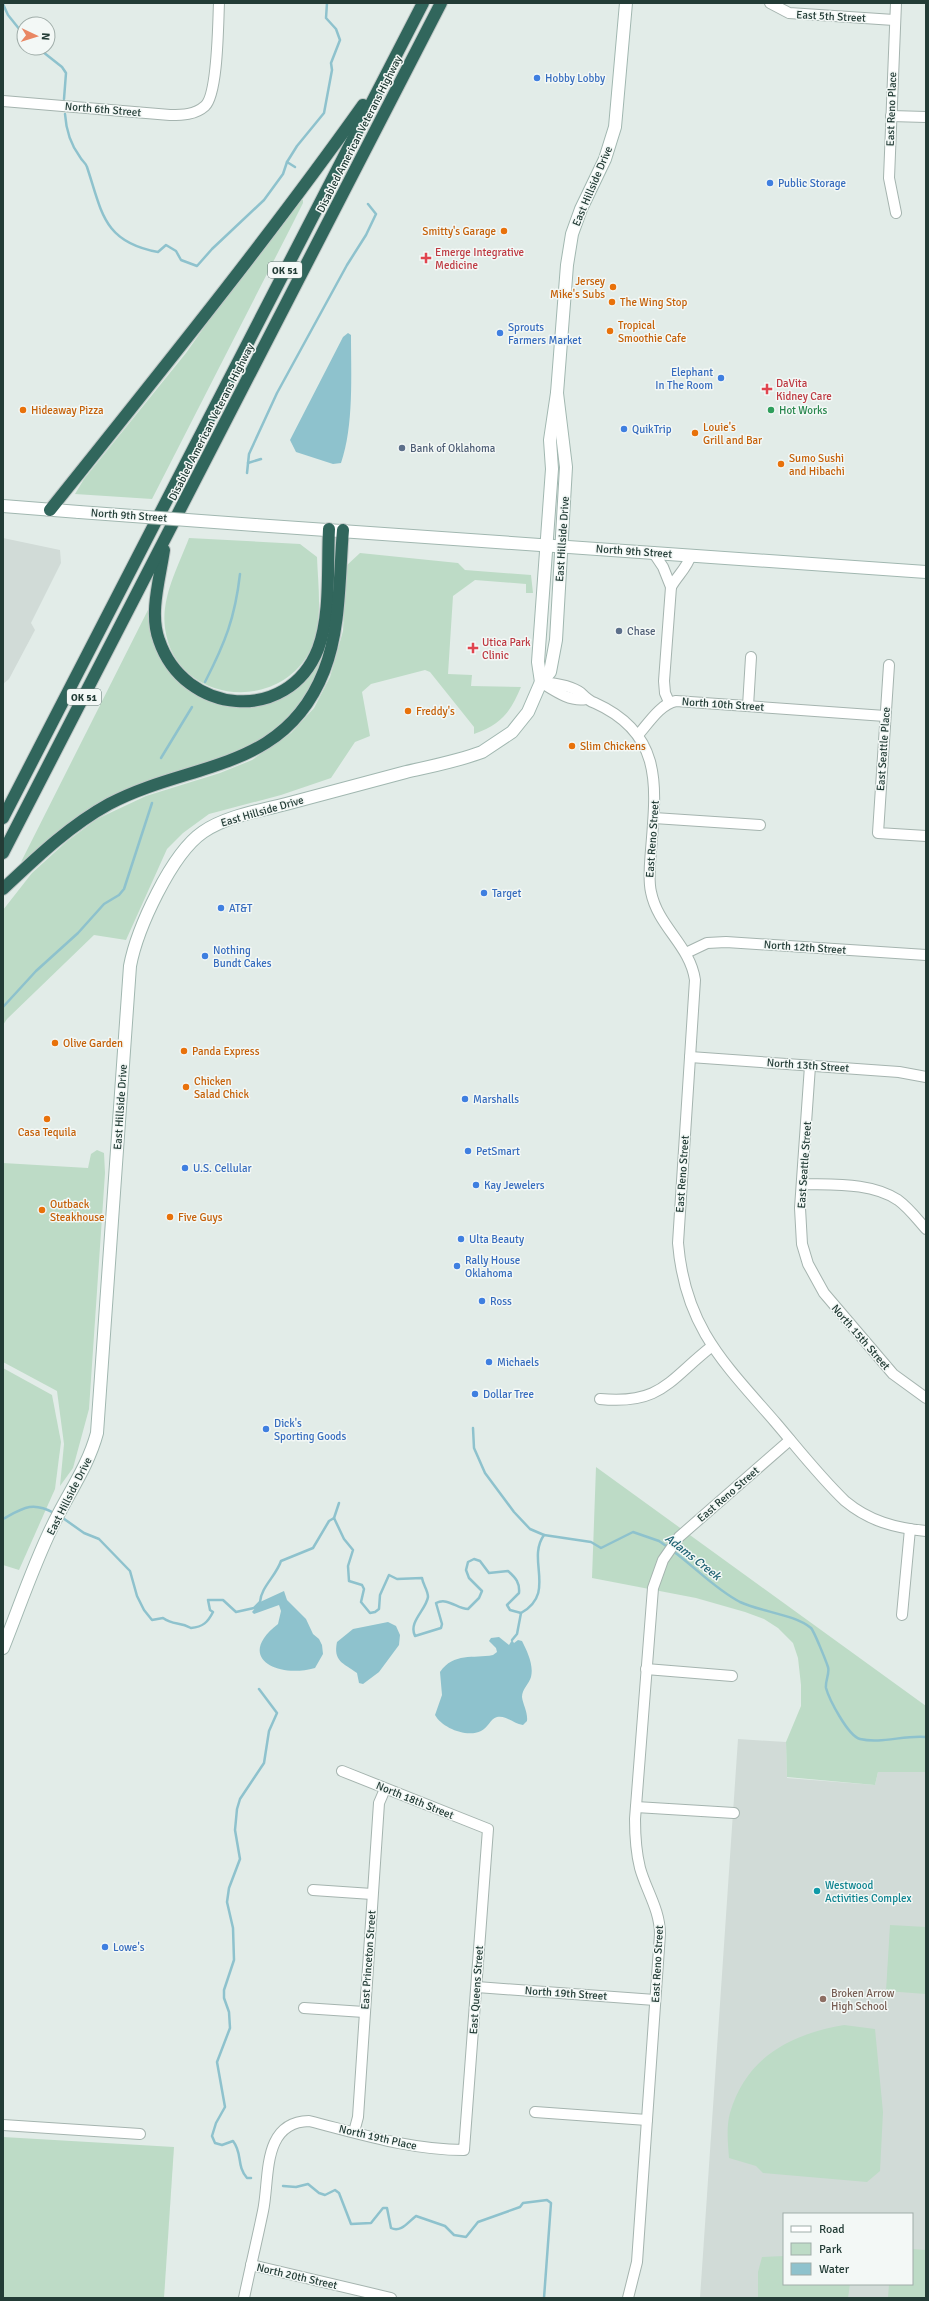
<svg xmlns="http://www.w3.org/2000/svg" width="929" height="2301" font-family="Signika,sans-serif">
  <rect width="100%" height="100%" fill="#e2ece8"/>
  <g fill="#d1dbd7" fill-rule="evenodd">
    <path d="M3,538L60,550L61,563L31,623L35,630L9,679L3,684Z"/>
    <path d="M738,1739L786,1742L787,1778L875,1785L878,1772H926V2298H700ZM784,2214H912V2284H784Z"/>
  </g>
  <g fill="#bddbc6">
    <path d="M301,200H303V203L292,225L152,499L75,494L84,479L186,353L217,309Z"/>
    <path d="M189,538L300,544L317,557C318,587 324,625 309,653C274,715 174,701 165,628C161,597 178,567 189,538Z"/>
    <path d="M360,553L458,563L465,570L531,575L533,593H526V584L475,580L453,596L448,674L472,675L471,686L521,687C510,713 501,724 474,734V727L430,672L425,670L371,684L362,692L370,736L355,742L331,778L281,795L209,814L183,833L167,849L126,940L94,935L7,1019L3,1025V910L32,873L66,842L97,819L146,796L220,773L252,760L291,733L314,708L330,677L343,631L346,566Z"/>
    <path d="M152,602C154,616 153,632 156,645C163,673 190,698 218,703C232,705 263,699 279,697L329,629L325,658L307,696L285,722L257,745L118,794L21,862Z"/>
    <path d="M97,1150L104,1153L105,1173L89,1409L73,1468L60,1486L64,1444L57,1391L3,1362V1163L88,1168L91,1154Z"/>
    <path d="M3,1368L52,1395L61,1442L55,1489L19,1570L3,1565Z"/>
    <path d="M596,1467L926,1706V1772H878L875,1785L787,1777L786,1742L801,1706V1685L798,1658L793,1643L778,1628L764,1619L745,1612L696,1598L592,1578Z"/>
    <path d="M890,1925L926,1927V1994L886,1991Z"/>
    <path d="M844,2025L875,2029L883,2112L880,2171L867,2182L763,2173L756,2166L729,2158C728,2144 726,2127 730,2113C746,2057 791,2034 844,2025Z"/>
    <path d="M3,2137L174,2147L164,2298H3Z"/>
    <path d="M912,2249L926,2250V2298H888L889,2284H912Z"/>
    <path d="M784,2256V2284H850L848,2298H758V2272L762,2257Z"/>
  </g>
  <g fill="#8ec2cd">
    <path d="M348,333L351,335C351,375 354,426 341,463L333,464L296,452L290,440L343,337Z"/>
    <path d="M284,1591L287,1600L306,1619L313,1634L319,1639L322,1645L323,1654L315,1668C276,1679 235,1657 278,1624L281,1611L279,1605L254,1614L252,1612L260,1602Z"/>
    <path d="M388,1622L396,1626L400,1635L399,1645L379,1672L363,1684L359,1683L357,1673C343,1663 333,1661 337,1642L353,1629Z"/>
    <path d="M499,1637L509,1645L512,1640L514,1643L518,1640L522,1641C527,1651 534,1665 531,1677C529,1684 522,1689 522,1697C523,1705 528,1712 527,1721L523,1725C513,1724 507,1715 497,1717C490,1719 488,1728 481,1731C467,1738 442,1728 435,1715L442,1695L440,1672C454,1652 473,1659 493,1655L497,1652L496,1648L489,1641L491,1638Z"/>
  </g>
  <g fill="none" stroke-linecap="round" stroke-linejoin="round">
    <g stroke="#8ec2cd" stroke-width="2.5">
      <path d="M3,4L8,15L24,35"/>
      <path d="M38,48L62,67L66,73L64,99"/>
      <path d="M65,114C66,129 71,145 80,157C82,161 86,163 87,167C102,212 103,242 158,252L166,245L176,251L181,260L197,266L212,249L264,200L283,174L287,162L297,146L324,113L332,70L331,63L340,40L336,29L326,18L327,3"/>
      <path d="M287,162L295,167"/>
      <path d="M248,463L261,459"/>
      <path d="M247,473L249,454L277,393L347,265L366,235L376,214L368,204"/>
      <path d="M205,682C225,643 235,618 240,574"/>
      <path d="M161,758L192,707"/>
      <path d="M3,1007L36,971L78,933L104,904L119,895L124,889L152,803"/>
      <path d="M473,1428L474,1448L485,1473L514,1512L530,1529L544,1535"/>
      <path d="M60,1516L84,1533L99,1539L130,1571L137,1596L144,1610L152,1620L163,1618C174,1626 179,1621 191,1628C203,1627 208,1622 213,1612L210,1610L208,1600H223L236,1612L254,1608L260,1602C261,1587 276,1576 281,1561L313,1548L329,1521L334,1518L344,1539L353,1550L348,1566L349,1581L362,1585L364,1589L361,1602L370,1613L375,1612L379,1609L380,1595L389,1575L397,1579L422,1578C423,1585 428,1590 428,1597C426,1610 408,1622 415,1636L441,1628L442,1624L436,1603C448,1597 457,1609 468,1609L479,1598L482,1591L469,1578L466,1570L468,1562L474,1559L480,1561L489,1573L508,1571C516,1578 520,1583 519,1593L507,1605L510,1610L521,1613C557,1593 526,1560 544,1535L591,1542L601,1548L633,1532L659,1541L669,1548"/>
      <path d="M334,1518L339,1503"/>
      <path d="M3,1519C23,1508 32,1501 54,1513"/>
      <path d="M673,1551C696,1568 715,1589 740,1602C761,1612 794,1614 811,1628C814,1631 826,1661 828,1667C830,1673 825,1681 826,1688C829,1699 848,1736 860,1739C881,1744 904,1735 926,1737"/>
      <path d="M512,1640L517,1634L521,1613"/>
      <path d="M251,2178H247C236,2165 243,2154 233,2141L222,2145L215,2143L212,2136L216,2123L225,2107L217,2062L230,2028L229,2012L224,1998V1990L234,1960L233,1928L227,1902L229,1888L240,1859L235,1830L237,1809L240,1799L264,1763L269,1731L277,1713L259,1689"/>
      <path d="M283,2186L296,2187L308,2184L319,2193L325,2195L335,2190L339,2193L351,2224L371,2223L383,2208H387L391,2228C401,2233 408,2222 416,2216L445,2226L454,2235L466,2237L478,2222L520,2207L523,2203L547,2200L551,2203L544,2298"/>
    </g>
    <g stroke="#a5b4af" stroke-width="12">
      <g id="street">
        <path d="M770,3L789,13L894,20"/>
        <path d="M896,3L889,178L896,213"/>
        <path d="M3,101L170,115C182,115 195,115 205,106C218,94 218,23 219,3"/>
        <path d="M891,116L926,117"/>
        <path d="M653,552L663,567L671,587L664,681L665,693L669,702"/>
        <path d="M671,587C677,576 687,568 691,555"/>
        <path d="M889,665L878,833L926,836"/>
        <path d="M541,682C553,683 571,685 581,693C586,698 589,701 595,703C664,734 656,787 651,850C650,864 648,879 651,892C658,927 690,945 695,980L678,1243C685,1327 724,1363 776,1423C799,1450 820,1477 845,1501C869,1521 895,1528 926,1531"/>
        <path d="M542,683C555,691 570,702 586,699"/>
        <path d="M748,706L751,657"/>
        <path d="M638,735C648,724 660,704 676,701L885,716"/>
        <path d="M654,818L760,825"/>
        <path d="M686,953L707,943L726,942L926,955"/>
        <path d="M690,1057L899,1072L926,1077"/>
        <path d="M810,1066L800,1208L802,1244L808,1264L824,1293L893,1374L926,1398"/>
        <path d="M802,1184C833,1185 871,1182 898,1200C909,1208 917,1219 926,1229"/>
        <path d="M600,1399C661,1405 669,1380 711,1347"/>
        <path d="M902,1615L910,1529"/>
        <path d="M646,1669L732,1676"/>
        <path d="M636,1807L734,1813"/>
        <path d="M313,1890L372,1894"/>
        <path d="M477,1987L655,2000"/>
        <path d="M304,2008L364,2012"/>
        <path d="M535,2112L647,2120"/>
        <path d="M3,2125L140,2134"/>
        <path d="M354,2132L358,2117L379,1803L385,1789"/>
        <path d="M251,2265L391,2298"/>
        <path d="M244,2298C250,2269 257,2240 263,2211C270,2179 261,2122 309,2121C361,2134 410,2150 464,2150L488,1829L342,1771"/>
        <path d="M628,2298L637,2262L660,1934C660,1910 646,1890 640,1868C636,1852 635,1835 635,1819L653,1588L663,1560L679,1537L790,1440"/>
      </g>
    </g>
    <g stroke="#a1b7b0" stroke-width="14">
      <g id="secondary">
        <path d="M3,506L79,512"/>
        <path d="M255,525L926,572"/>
        <path d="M541,682L538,662L552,469L550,440L557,393L567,265L572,234L581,209L605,159L615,127L626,3"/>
        <path d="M3,1648C19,1608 33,1566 52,1527C67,1495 88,1467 97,1433L130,966C137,929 171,854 203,832C226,816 259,811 286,804C326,793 366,783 406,772C432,766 458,761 482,752L512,732L528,712L541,682L550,672L556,640L566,467L557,393"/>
      </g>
    </g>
    <g stroke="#c1c8c7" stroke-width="14">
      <g id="highway">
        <path d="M50,510C157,376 264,244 363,105"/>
        <path d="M164,550C160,578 149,613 159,640C184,715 288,725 318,649C331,615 327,567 329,529"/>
        <path d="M3,818L423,3"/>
        <path d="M3,853L441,3"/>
        <path d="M3,889C36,858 69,826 109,804C190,761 284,773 324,671C341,628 339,576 343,530"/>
      </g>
    </g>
    <use href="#street" stroke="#fff" stroke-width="10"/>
    <use href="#secondary" stroke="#fff" stroke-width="12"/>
    <use href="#highway" stroke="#31665c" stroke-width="12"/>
    <g stroke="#a1b7b0" stroke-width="14" stroke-linecap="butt">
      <path id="secondary-bridge" d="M79,512L255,525"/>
    </g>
    <use href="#secondary-bridge" stroke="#fff" stroke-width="12"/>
  </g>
  <g fill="#3f7fe0" stroke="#f3f8f6" stroke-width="1.5">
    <circle cx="537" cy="78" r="4"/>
    <circle cx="770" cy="183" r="4"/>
    <circle cx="500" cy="333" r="4"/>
    <circle cx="721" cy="378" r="4"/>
    <circle cx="624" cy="429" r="4"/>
    <circle cx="484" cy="893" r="4"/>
    <circle cx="221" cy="908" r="4"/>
    <circle cx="205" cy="956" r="4"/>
    <circle cx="465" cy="1099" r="4"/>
    <circle cx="468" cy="1151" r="4"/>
    <circle cx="185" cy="1168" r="4"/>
    <circle cx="476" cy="1185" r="4"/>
    <circle cx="461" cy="1239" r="4"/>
    <circle cx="457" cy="1266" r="4"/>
    <circle cx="482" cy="1301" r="4"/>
    <circle cx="489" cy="1362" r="4"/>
    <circle cx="475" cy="1394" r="4"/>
    <circle cx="266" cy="1429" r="4"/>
    <circle cx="105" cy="1947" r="4"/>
  </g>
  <g fill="#e8710a" stroke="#f3f8f6" stroke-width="1.5">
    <circle cx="504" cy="231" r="4"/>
    <circle cx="613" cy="287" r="4"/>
    <circle cx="612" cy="302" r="4"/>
    <circle cx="610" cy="331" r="4"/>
    <circle cx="23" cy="410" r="4"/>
    <circle cx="695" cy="433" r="4"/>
    <circle cx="781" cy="464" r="4"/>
    <circle cx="408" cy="711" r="4"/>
    <circle cx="572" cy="746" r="4"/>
    <circle cx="55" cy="1043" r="4"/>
    <circle cx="184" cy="1051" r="4"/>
    <circle cx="186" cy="1087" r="4"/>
    <circle cx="47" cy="1119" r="4"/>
    <circle cx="42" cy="1210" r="4"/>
    <circle cx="170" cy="1217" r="4"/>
  </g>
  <g fill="#e0444e" stroke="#f3f8f6" stroke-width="1.5">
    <path d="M424 252h4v4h4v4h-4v4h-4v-4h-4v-4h4z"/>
    <path d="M765 383h4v4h4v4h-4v4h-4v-4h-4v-4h4z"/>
    <path d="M471 642h4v4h4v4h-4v4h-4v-4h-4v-4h4z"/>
  </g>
  <circle fill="#2e9e5b" stroke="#f3f8f6" stroke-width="1.5" cx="771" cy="410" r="4"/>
  <g fill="#5c6f8a" stroke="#f3f8f6" stroke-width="1.5">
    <circle cx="402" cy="448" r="4"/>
    <circle cx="619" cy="631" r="4"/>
  </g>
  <circle fill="#0f9aa8" stroke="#f3f8f6" stroke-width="1.5" cx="817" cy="1891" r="4"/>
  <circle fill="#8d6e63" stroke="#f3f8f6" stroke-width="1.5" cx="823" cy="1999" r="4"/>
  <g text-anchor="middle" stroke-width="3" stroke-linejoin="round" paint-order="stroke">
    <g fill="#f3f8f6" stroke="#617470" stroke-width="1">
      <rect x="268" y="262" width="34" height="16" rx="3"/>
      <rect x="67" y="689" width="34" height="16" rx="3"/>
    </g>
    <g font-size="10" font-weight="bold" fill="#233c36">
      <text x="285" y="274">OK 51</text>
      <text x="84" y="701">OK 51</text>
    </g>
    <g font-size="11" fill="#233c36" stroke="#f3f8f6">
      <text transform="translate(831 16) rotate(3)" y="4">East 5th Street</text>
      <text transform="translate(103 109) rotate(5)" y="4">North 6th Street</text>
      <text transform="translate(891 109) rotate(-88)" y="4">East Reno Place</text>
      <text transform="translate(359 134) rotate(-63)" y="4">Disabled American Veterans Highway</text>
      <text transform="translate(592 186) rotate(-67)" y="4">East Hillside Drive</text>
      <text transform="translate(211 422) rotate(-63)" y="4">Disabled American Veterans Highway</text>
      <text transform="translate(129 515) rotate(4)" y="4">North 9th Street</text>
      <text transform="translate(562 539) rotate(-86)" y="4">East Hillside Drive</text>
      <text transform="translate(634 551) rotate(4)" y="4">North 9th Street</text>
      <text transform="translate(723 704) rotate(4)" y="4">North 10th Street</text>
      <text transform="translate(883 749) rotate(-86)" y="4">East Seattle Place</text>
      <text transform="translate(262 811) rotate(-16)" y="4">East Hillside Drive</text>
      <text transform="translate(652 839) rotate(-86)" y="4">East Reno Street</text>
      <text transform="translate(805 947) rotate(4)" y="4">North 12th Street</text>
      <text transform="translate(808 1065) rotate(4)" y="4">North 13th Street</text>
      <text transform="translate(120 1107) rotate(-86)" y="4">East Hillside Drive</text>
      <text transform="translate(804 1165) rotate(-86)" y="4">East Seattle Street</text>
      <text transform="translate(682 1174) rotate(-86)" y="4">East Reno Street</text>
      <text transform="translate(861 1337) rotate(49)" y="4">North 15th Street</text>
      <text transform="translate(728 1494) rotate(-41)" y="4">East Reno Street</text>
      <text transform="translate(69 1496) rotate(-63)" y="4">East Hillside Drive</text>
      <text transform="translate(415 1800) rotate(22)" y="4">North 18th Street</text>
      <text transform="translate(368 1960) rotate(-86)" y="4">East Princeton Street</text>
      <text transform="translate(657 1964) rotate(-87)" y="4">East Reno Street</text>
      <text transform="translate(476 1990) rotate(-86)" y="4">East Queens Street</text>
      <text transform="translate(566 1993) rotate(4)" y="4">North 19th Street</text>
      <text transform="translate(378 2137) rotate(13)" y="4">North 19th Place</text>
      <text transform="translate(297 2276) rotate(13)" y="4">North 20th Street</text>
    </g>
    <g font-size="11" fill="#366cbe" stroke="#f3f8f6" text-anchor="start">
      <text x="545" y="82">Hobby Lobby</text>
      <text x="778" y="187">Public Storage</text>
      <text x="508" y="331">Sprouts<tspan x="508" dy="13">Farmers Market</tspan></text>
      <text x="713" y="376" text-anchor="end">Elephant<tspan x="713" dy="13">In The Room</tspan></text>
      <text x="632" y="433">QuikTrip</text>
      <text x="492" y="897">Target</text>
      <text x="229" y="912">AT&amp;T</text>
      <text x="213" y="954">Nothing<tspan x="213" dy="13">Bundt Cakes</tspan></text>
      <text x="473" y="1103">Marshalls</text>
      <text x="476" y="1155">PetSmart</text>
      <text x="193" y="1172">U.S. Cellular</text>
      <text x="484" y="1189">Kay Jewelers</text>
      <text x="469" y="1243">Ulta Beauty</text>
      <text x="465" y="1264">Rally House<tspan x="465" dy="13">Oklahoma</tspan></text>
      <text x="490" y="1305">Ross</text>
      <text x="497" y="1366">Michaels</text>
      <text x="483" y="1398">Dollar Tree</text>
      <text x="274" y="1427">Dick's<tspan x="274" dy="13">Sporting Goods</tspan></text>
      <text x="113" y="1951">Lowe's</text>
    </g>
    <g font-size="11" fill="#c56008" stroke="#f3f8f6" text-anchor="start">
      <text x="496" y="235" text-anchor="end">Smitty's Garage</text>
      <text x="605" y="285" text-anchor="end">Jersey<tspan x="605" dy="13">Mike's Subs</tspan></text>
      <text x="620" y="306">The Wing Stop</text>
      <text x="618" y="329">Tropical<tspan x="618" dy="13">Smoothie Cafe</tspan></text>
      <text x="31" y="414">Hideaway Pizza</text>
      <text x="703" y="431">Louie's<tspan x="703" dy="13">Grill and Bar</tspan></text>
      <text x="789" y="462">Sumo Sushi<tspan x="789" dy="13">and Hibachi</tspan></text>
      <text x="416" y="715">Freddy's</text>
      <text x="580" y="750">Slim Chickens</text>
      <text x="63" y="1047">Olive Garden</text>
      <text x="192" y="1055">Panda Express</text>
      <text x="194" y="1085">Chicken<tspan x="194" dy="13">Salad Chick</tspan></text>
      <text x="47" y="1136" text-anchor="middle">Casa Tequila</text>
      <text x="50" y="1208">Outback<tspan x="50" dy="13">Steakhouse</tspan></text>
      <text x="178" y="1221">Five Guys</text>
    </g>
    <g font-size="11" fill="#be3a42" stroke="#f3f8f6" text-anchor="start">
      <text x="435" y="256">Emerge Integrative<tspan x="435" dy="13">Medicine</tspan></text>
      <text x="776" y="387">DaVita<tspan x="776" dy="13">Kidney Care</tspan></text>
      <text x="482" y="646">Utica Park<tspan x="482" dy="13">Clinic</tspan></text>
    </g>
    <g font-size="11" fill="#27864d" stroke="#f3f8f6" text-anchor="start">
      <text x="779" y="414">Hot Works</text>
    </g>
    <g font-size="11" fill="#4e5e75" stroke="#f3f8f6" text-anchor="start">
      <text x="410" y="452">Bank of Oklahoma</text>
      <text x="627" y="635">Chase</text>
    </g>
    <g font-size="11" fill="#0d838f" stroke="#f3f8f6" text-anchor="start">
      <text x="825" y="1889">Westwood<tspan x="825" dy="13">Activities Complex</tspan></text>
    </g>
    <g font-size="11" fill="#785e54" stroke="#f3f8f6" text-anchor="start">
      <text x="831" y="1997">Broken Arrow<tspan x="831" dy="13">High School</tspan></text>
    </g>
    <g font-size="12" font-style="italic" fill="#216474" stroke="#f3f8f6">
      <text transform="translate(693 1557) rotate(38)" y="4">Adams Creek</text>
    </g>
  </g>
  <rect width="929" height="2301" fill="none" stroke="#233c36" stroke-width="8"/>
  <rect x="783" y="2213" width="130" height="72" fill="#f3f8f6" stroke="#a0ada9"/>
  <rect x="791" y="2226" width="20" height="6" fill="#ffffff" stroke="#a0ada9"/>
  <text x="819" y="2233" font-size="12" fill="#233c36">Road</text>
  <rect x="791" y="2243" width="20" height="12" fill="#bddbc6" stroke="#a0ada9"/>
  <text x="819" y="2253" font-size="12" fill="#233c36">Park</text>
  <rect x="791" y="2263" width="20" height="12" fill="#8ec2cd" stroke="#a0ada9"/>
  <text x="819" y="2273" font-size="12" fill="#233c36">Water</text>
  <g transform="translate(36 36) rotate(94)"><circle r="19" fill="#f3f8f6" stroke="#a0ada9"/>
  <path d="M0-3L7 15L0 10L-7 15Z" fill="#e98763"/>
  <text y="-6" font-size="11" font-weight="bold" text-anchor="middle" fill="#233c36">N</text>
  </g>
</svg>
